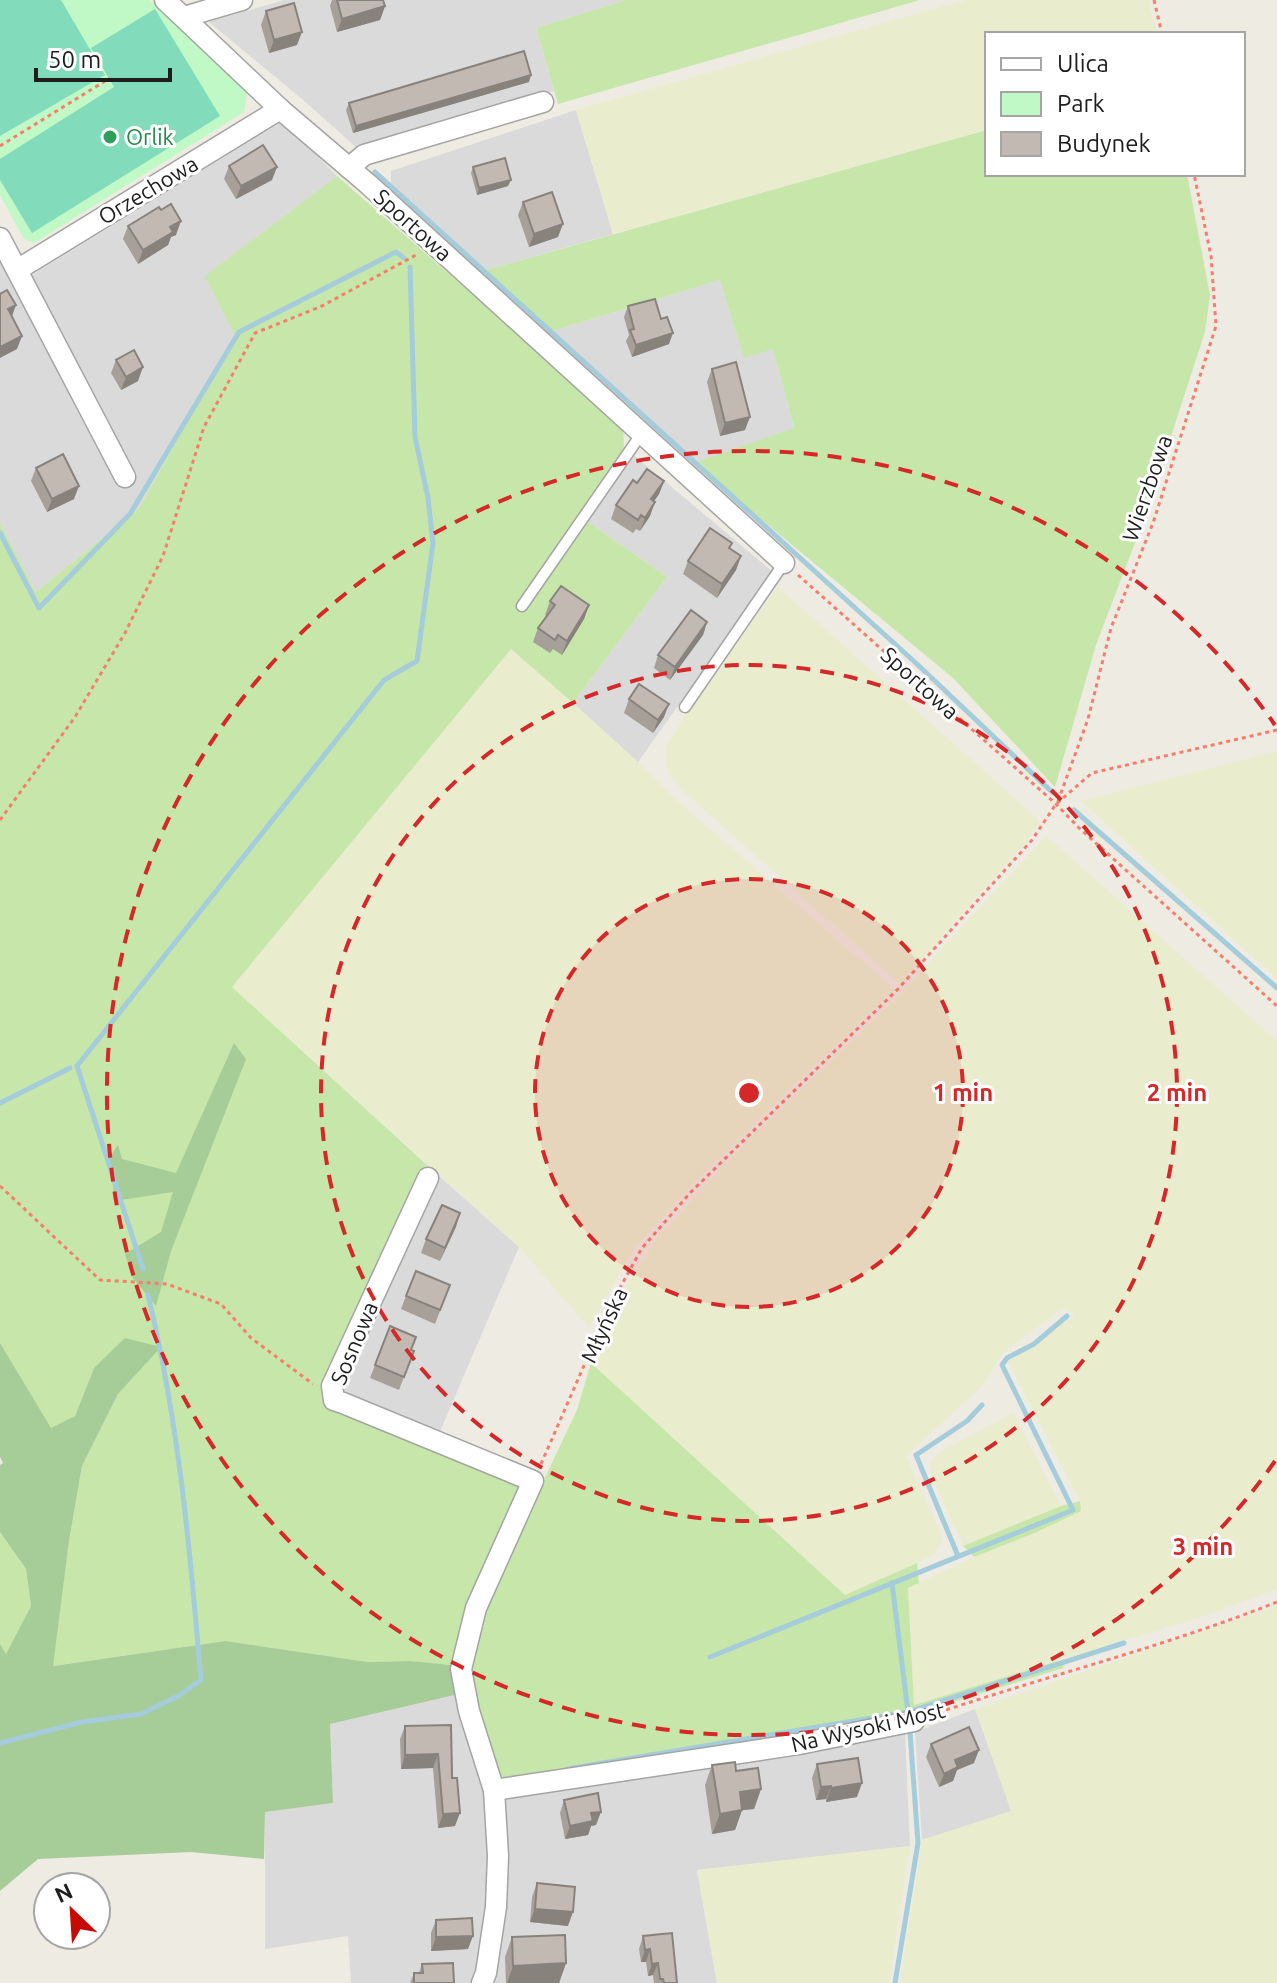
<svg xmlns="http://www.w3.org/2000/svg" width="1277" height="1983" font-family="Ubuntu,sans-serif">
  <rect width="100%" height="100%" fill="#eeebe3"/>
  <g fill="#dbdada">
    <path d="M284,0H626L536,28L554,91L357,148L302,99L209,22Z"/>
    <path d="M576,110L613,234L486,270L391,184V171Z"/>
    <path d="M283,121L337,176L206,276L235,335L139,508L36,592L0,523V260L14,286Z"/>
    <path d="M720,280L744,357L773,348L794,429L693,463L549,332Z"/>
    <path d="M624,447L773,572L638,762L573,703L667,577L578,515Z"/>
    <path d="M438,1175L519,1247L438,1436L337,1393Z"/>
    <path d="M459,1694L486,1799L905,1732L910,1846L697,1870L717,1983H351L348,1936L265,1949V1812L333,1803L330,1724Z"/>
    <path d="M975,1709L1012,1811L922,1840L915,1732Z"/>
  </g>
  <g fill="#e9edce">
    <path d="M966,0H1148L1157,34H987V130L613,234L576,110Z"/>
    <path d="M778,587L1040,821L1026,842L900,984L682,790L668,773L665,748L706,683Z"/>
    <path d="M511,648L638,762L673,797L894,989L695,1181L636,1246L589,1328L519,1247L232,987Z"/>
    <path d="M1277,751V979L1081,801Z"/>
    <path d="M1046,836L1277,1041V1589L1208,1615L914,1705L908,1588L974,1557L1037,1532L1081,1510L1080,1501L1008,1362L1075,1315L1064,1308L1025,1336L1002,1355L983,1385L906,1456L943,1539L934,1555L845,1595L591,1363L624,1288L658,1237L726,1163L896,998Z"/>
    <path d="M1013,1413L1061,1506L963,1546L931,1475V1462L939,1452Z"/>
    <path d="M1277,1606V1983H900L922,1840L1011,1811L975,1709Z"/>
    <path d="M910,1846L889,1983H717L697,1870Z"/>
  </g>
  <g fill="#c6e7a9">
    <path d="M626,0H920L558,104L536,28Z"/>
    <path d="M987,130V174H1187L1210,295L1205,332L1144,519L1096,645L1055,787L953,678L693,463L794,428L773,349L744,358L720,280L549,332L486,270Z"/>
    <path d="M337,176L623,426L624,447L578,515L667,577L573,703L511,649L232,987L438,1175L402,1254L384,1246L326,1382L328,1402L519,1485L520,1496L452,1665L410,1661L368,1662L225,1641L52,1666L69,1541L82,1466L118,1394L160,1347L94,1368L75,1416L50,1429L0,1343V523L36,592L139,508L235,336L205,276Z"/>
    <path d="M591,1363L845,1595L917,1563L919,1583L908,1588L914,1705L1064,1659L1063,1668L915,1714L507,1784L498,1771L476,1709L471,1651L491,1592L577,1410Z"/>
    <path d="M1080,1501L1081,1511L1037,1532L974,1557L963,1546L1061,1506Z"/>
    <path d="M0,1532L26,1569L31,1606L6,1655L0,1644Z"/>
  </g>
  <g fill="#a6cc98">
    <path d="M234,1043L246,1059L171,1251L156,1306L133,1278L125,1254L161,1232L173,1192L115,1201L109,1158L118,1145L122,1159L176,1173Z"/>
    <path d="M125,1338L161,1347L118,1394L82,1466L69,1541L53,1666L225,1641L368,1662L410,1661L452,1665L459,1694L330,1724L333,1803L265,1812L264,1859L191,1852L38,1859L0,1891V1644L6,1654L31,1606L26,1569L0,1532V1465L3,1463L0,1457V1343L51,1428L75,1416L94,1368Z"/>
  </g>
  <path fill="#c0f8c6" d="M0,0H149L237,80L247,92L244,112L34,243L24,239L0,195Z"/>
  <g fill="#82dcbc">
    <path d="M0,0H61L105,75L0,136Z"/>
    <path d="M155,9L220,116L32,233L0,180V159L114,87L91,48Z"/>
  </g>
  <g fill="none" stroke-linecap="round" stroke-linejoin="round">
    <g stroke="#a4ccdb" stroke-width="5">
      <path d="M375,172L918,665L1052,792"/>
      <path d="M0,533L39,608L130,514L239,332L396,252L404,258"/>
      <path d="M1074,810L1277,988"/>
      <path d="M0,1103L70,1068"/>
      <path d="M143,1269L77,1066L384,680L417,661L433,543L428,498L415,437L410,267"/>
      <path d="M958,1556L916,1455L967,1421L982,1405"/>
      <path d="M892,1583L908,1712"/>
      <path d="M710,1657L1073,1510L1002,1365L1007,1358L1034,1344L1067,1316"/>
      <path d="M0,1743L82,1722L141,1714L180,1695L201,1680C190,1550 179,1423 148,1295"/>
      <path d="M567,1769L908,1712L1124,1643"/>
      <path d="M895,1983L918,1843L910,1732"/>
    </g>
    <g stroke="#a4a4a4" stroke-width="13">
      <g id="service">
        <path d="M522,606L642,433"/>
        <path d="M685,707L784,563"/>
      </g>
    </g>
    <g stroke="#a4a4a4" stroke-width="23">
      <g id="minor">
        <path d="M165,0L280,109L368,184L784,563"/>
        <path d="M184,17L242,0"/>
        <path d="M349,168L364,155L543,102"/>
        <path d="M0,238L125,477"/>
        <path d="M17,270L280,109"/>
        <path d="M428,1178L332,1386L334,1400L343,1403L533,1481L476,1608L461,1669L469,1711L494,1790L498,1856L496,1907L486,1973L482,1983"/>
        <path d="M494,1790L799,1744L914,1721"/>
      </g>
    </g>
    <g stroke="#f67e6b" stroke-width="3" stroke-dasharray="4 4" stroke-linecap="butt">
      <path d="M1154,0L1162,34"/>
      <path d="M0,146L110,78"/>
      <path d="M798,575L1056,804L1078,827L1277,1006"/>
      <path d="M1058,801L1088,719L1111,628L1153,523L1216,326L1211,256L1194,174"/>
      <path d="M0,820L75,717L125,633L163,556L204,427L255,333L322,306L416,255"/>
      <path d="M0,1186L100,1280L167,1284L221,1304L251,1338L313,1384"/>
      <path d="M541,1464L610,1306L642,1248L691,1192L898,989L1032,840L1056,804L1092,773L1277,730"/>
      <path d="M931,1715C1046,1676 1164,1647 1277,1602"/>
    </g>
    <use href="#service" stroke="#fff" stroke-width="10"/>
    <use href="#minor" stroke="#fff" stroke-width="20"/>
  </g>
  <g fill="#a7a099">
    <path d="M332,0H383L385,6L380,20L337,32L330,6Z"/>
    <path d="M266,11L297,45L269,53L261,25Z"/>
    <path d="M529,82L353,133L346,110L349,103Z"/>
    <path d="M229,166L272,180L236,199L224,179Z"/>
    <path d="M473,167L508,186L477,195L471,173Z"/>
    <path d="M523,202L558,237L529,247L518,215Z"/>
    <path d="M128,226L176,235L171,237L168,245L138,264L123,239Z"/>
    <path d="M628,306L669,344L632,357L626,341L629,335L624,317Z"/>
    <path d="M116,360L138,381L121,390L111,373Z"/>
    <path d="M712,369L745,430L720,436L707,382Z"/>
    <path d="M36,468L74,499L47,512L31,481Z"/>
    <path d="M664,481L659,494L654,501L650,516L640,531L636,529L633,533L611,519L616,505L637,483Z"/>
    <path d="M732,543L730,549L741,556L736,570L717,598L683,574L688,561Z"/>
    <path d="M550,601L589,605L584,619L562,655L553,649L550,653L533,642L538,628L547,616L545,615Z"/>
    <path d="M707,622L703,635L670,680L654,668L658,655Z"/>
    <path d="M629,699L664,717L653,733L624,713Z"/>
    <path d="M460,1213L440,1261L421,1253L426,1239Z"/>
    <path d="M450,1285L435,1324L401,1309L406,1296Z"/>
    <path d="M390,1326L411,1350L414,1351L399,1390L370,1378Z"/>
    <path d="M451,1725L455,1826L438,1828L433,1768L401,1769L400,1739L405,1726Z"/>
    <path d="M931,1744L974,1763L957,1770L953,1781L939,1787L926,1757Z"/>
    <path d="M817,1764L857,1797L826,1802V1799L816,1800L812,1778Z"/>
    <path d="M712,1765L736,1771L761,1789L754,1809L742,1810L735,1830L712,1834L705,1785Z"/>
    <path d="M564,1800L596,1825L591,1826L588,1835L565,1839L560,1813Z"/>
    <path d="M537,1883L568,1926L530,1922L532,1897Z"/>
    <path d="M436,1920L468,1949L431,1951V1933Z"/>
    <path d="M643,1936L677,1983H654L653,1975L648,1976L646,1962H641L639,1949Z"/>
    <path d="M512,1937L566,1963L559,1983H506L505,1957Z"/>
    <path d="M422,1964L454,1983H410L414,1973H419Z"/>
  </g>
  <g fill="#88827d">
    <path d="M385,6L380,20L337,32L342,19Z"/>
    <path d="M302,32L297,45L269,53L274,40Z"/>
    <path d="M531,75L529,82L353,133L356,126Z"/>
    <path d="M277,167L272,180L236,199L241,186Z"/>
    <path d="M511,180L508,186L477,195L479,188Z"/>
    <path d="M181,221L176,235L171,237L168,245L138,264L143,250L170,227Z"/>
    <path d="M563,224L558,237L529,247L534,234Z"/>
    <path d="M16,305L11,319L8,309Z"/>
    <path d="M673,333L669,344L632,357L636,345Z"/>
    <path d="M22,336L17,349L0,358V347Z"/>
    <path d="M143,367L138,381L121,390L126,377Z"/>
    <path d="M750,417L745,430L720,436L725,423Z"/>
    <path d="M664,481L659,494L646,513L651,499Z"/>
    <path d="M79,486L74,499L47,512L52,499Z"/>
    <path d="M655,502L650,516L640,531L645,518Z"/>
    <path d="M741,556L736,570L717,598L722,584Z"/>
    <path d="M589,605L584,619L562,655L567,641Z"/>
    <path d="M707,622L703,635L670,680L675,667Z"/>
    <path d="M669,704L664,717L653,733L658,720Z"/>
    <path d="M460,1213L456,1227L440,1261L445,1248Z"/>
    <path d="M979,1750L974,1763L957,1770L953,1781L939,1787L944,1774L955,1760Z"/>
    <path d="M438,1754L433,1768L401,1769L405,1755Z"/>
    <path d="M862,1783L857,1797L826,1802L831,1788Z"/>
    <path d="M831,1786L826,1799L816,1800L821,1787Z"/>
    <path d="M761,1789L754,1809L742,1810L735,1830L712,1834L720,1814L740,1792Z"/>
    <path d="M601,1812L596,1825L591,1826L588,1835L565,1839L570,1826L591,1813Z"/>
    <path d="M460,1813L455,1826L438,1828L443,1814Z"/>
    <path d="M535,1909L573,1912L568,1926L530,1922Z"/>
    <path d="M473,1936L468,1949L431,1951L436,1937Z"/>
    <path d="M650,1949L646,1962H641L645,1950Z"/>
    <path d="M566,1963L559,1983H507L513,1966Z"/>
    <path d="M658,1963L653,1975L648,1976L652,1964Z"/>
  </g>
  <g fill="#c2bab2" stroke="#88827d" stroke-width="2">
    <path d="M337,0H383L385,6L342,19Z"/>
    <path d="M294,3L302,32L274,40L266,11Z"/>
    <path d="M524,51L531,75L356,126L349,103Z"/>
    <path d="M263,145L277,167L241,186L229,166Z"/>
    <path d="M505,158L511,180L479,188L473,167Z"/>
    <path d="M552,192L563,224L534,234L523,202Z"/>
    <path d="M171,204L181,221L170,227L173,232L143,250L128,226L159,207L161,210Z"/>
    <path d="M7,290L16,305L8,309L22,336L0,347V294Z"/>
    <path d="M655,299L661,319L667,317L673,333L636,345L630,330L634,329L628,306Z"/>
    <path d="M134,350L143,367L126,377L116,360Z"/>
    <path d="M736,362L750,417L725,423L712,369Z"/>
    <path d="M63,454L79,486L52,499L36,468Z"/>
    <path d="M647,469L664,481L651,499L655,502L645,518L641,515L638,520L616,505L633,480L637,483Z"/>
    <path d="M710,528L732,543L729,548L741,556L722,584L688,561Z"/>
    <path d="M561,586L589,605L567,641L558,635L555,640L538,628L555,605L550,601Z"/>
    <path d="M691,610L707,622L675,667L658,655Z"/>
    <path d="M639,684L669,704L658,720L629,699Z"/>
    <path d="M442,1205L460,1213L445,1248L426,1239Z"/>
    <path d="M416,1271L450,1285L440,1310L406,1296Z"/>
    <path d="M390,1326L416,1337L411,1350L414,1351L404,1377L375,1365Z"/>
    <path d="M451,1725L452,1778H457L460,1813L443,1814L438,1754L405,1755V1726Z"/>
    <path d="M969,1727L979,1750L955,1760L958,1767L944,1774L931,1744Z"/>
    <path d="M858,1758L862,1783L831,1788V1786L821,1787L817,1764Z"/>
    <path d="M735,1762L736,1771L758,1768L761,1789L740,1792L742,1810L720,1814L712,1765Z"/>
    <path d="M598,1793L601,1812L591,1813L593,1821L570,1826L564,1800Z"/>
    <path d="M537,1883L575,1887L573,1912L535,1909Z"/>
    <path d="M472,1918L473,1936L436,1937V1920Z"/>
    <path d="M672,1933L677,1983H664L663,1979H660L658,1963L652,1964L650,1949L645,1950L643,1936Z"/>
    <path d="M565,1935L566,1963L513,1966L512,1937Z"/>
    <path d="M453,1963L454,1983H414V1973H423L422,1964Z"/>
  </g>
  <circle cx="749" cy="1093" r="214" fill="#d62828" fill-opacity=".12"/>
  <g fill="none" stroke="#d62828" stroke-width="4" stroke-dasharray="14 10">
    <circle cx="749" cy="1093" r="214"/>
    <circle cx="749" cy="1093" r="428"/>
    <path d="M1275 1461A642 642 0 1 1 1275 725"/>
  </g>
  <circle fill="#2e9e5b" stroke="#fff" stroke-width="3" cx="110" cy="137" r="8"/>
  <g text-anchor="middle" stroke-width="6" stroke-linejoin="round" paint-order="stroke">
    <g font-size="22" fill="#27864d" stroke="#fff" text-anchor="start">
      <text x="126" y="145">Orlik</text>
    </g>
    <g font-size="22" fill="#1d1d1d" stroke="#fff">
      <text transform="translate(148 190) rotate(-31)" y="8">Orzechowa</text>
      <text transform="translate(413 225) rotate(42)" y="8">Sportowa</text>
      <text transform="translate(1147 488) rotate(-71)" y="8">Wierzbowa</text>
      <text transform="translate(920 683) rotate(42)" y="8">Sportowa</text>
      <text transform="translate(604 1325) rotate(-65)" y="8">Młyńska</text>
      <text transform="translate(354 1343) rotate(-67)" y="8">Sosnowa</text>
      <text transform="translate(868 1727) rotate(-13)" y="8">Na Wysoki Most</text>
    </g>
  </g>
  <circle cx="749" cy="1093" r="12" fill="#d62828" stroke="#fff" stroke-width="4"/>
  <g font-size="24" text-anchor="middle" font-weight="bold" fill="#d62828" stroke="#fff" stroke-width="6" stroke-linejoin="round" paint-order="stroke">
    <text x="963" y="1101">1 min</text>
    <text x="1177" y="1101">2 min</text>
    <text x="1203" y="1555">3 min</text>
  </g>
  <rect x="985" y="32" width="260" height="144" fill="#ffffff" stroke="#a5a5a5" stroke-width="2"/>
  <rect x="1001" y="58" width="40" height="12" fill="#ffffff" stroke="#a5a5a5" stroke-width="2"/>
  <text x="1057" y="72" font-size="24" fill="#1d1d1d">Ulica</text>
  <rect x="1001" y="92" width="40" height="24" fill="#c0f8c6" stroke="#a5a5a5" stroke-width="2"/>
  <text x="1057" y="112" font-size="24" fill="#1d1d1d">Park</text>
  <rect x="1001" y="132" width="40" height="24" fill="#c2bab2" stroke="#a5a5a5" stroke-width="2"/>
  <text x="1057" y="152" font-size="24" fill="#1d1d1d">Budynek</text>
  <g transform="translate(72 1911) rotate(335)"><circle r="38" fill="#ffffff" stroke="#a5a5a5" stroke-width="2"/>
  <path d="M0-6L14 30L0 20L-14 30Z" fill="#c50b04"/>
  <text y="-12" font-size="22" font-weight="bold" text-anchor="middle" fill="#1d1d1d">N</text>
  </g>
  <path d="M36 68v12h134v-12" fill="none" stroke="#1d1d1d" stroke-width="4"/>
  <text x="48" y="68" font-size="24" fill="#1d1d1d" stroke="#ffffff" stroke-width="6" paint-order="stroke">50 m</text>
</svg>
